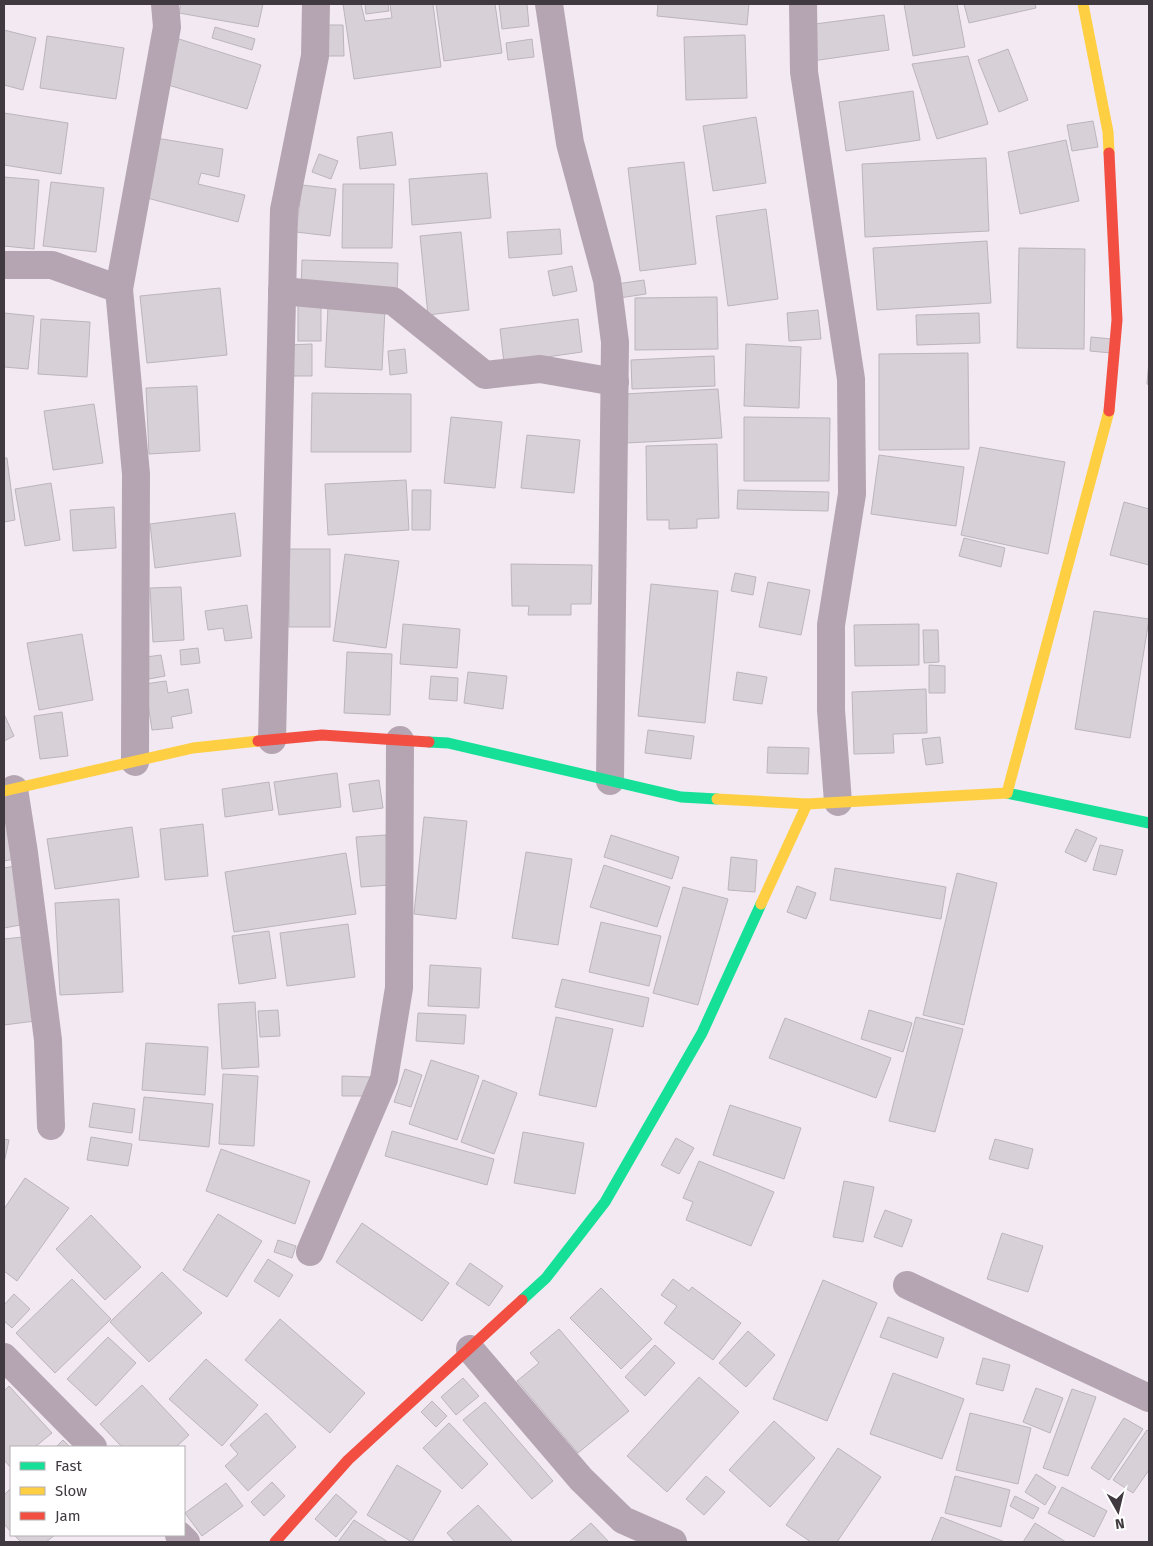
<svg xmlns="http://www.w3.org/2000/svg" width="1153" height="1546" font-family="'Fira Sans',sans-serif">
  <rect width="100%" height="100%" fill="#f2e9f2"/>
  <g fill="#d7d0d7" stroke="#bcb5bc">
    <path d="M181,4H263L258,27L179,13Z"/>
    <path d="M343,4H361L365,21L392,18L390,4H433L441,67L354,79Z"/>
    <path d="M365,4H388L389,11L366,14Z"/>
    <path d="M436,4H495L502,53L444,61Z"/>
    <path d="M499,4H527L529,26L502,29Z"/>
    <path d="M658,4H749L747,25L657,16Z"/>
    <path d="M904,4H957L965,47L913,56Z"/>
    <path d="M964,4H1035L1036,8L969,23Z"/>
    <path d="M884,15L889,50L812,61L807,25Z"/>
    <path d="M326,25H343L344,56H327Z"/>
    <path d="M215,27L255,39L252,50L212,38Z"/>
    <path d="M4,30L36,38L23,90L4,85Z"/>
    <path d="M745,35L747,98L686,100L684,37Z"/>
    <path d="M47,36L124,48L116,99L40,88Z"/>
    <path d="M179,39L261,65L247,109L165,84Z"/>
    <path d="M532,39L534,57L508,60L506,43Z"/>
    <path d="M1008,49L1028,100L999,112L978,60Z"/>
    <path d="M968,56L988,124L937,139L912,64Z"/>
    <path d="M913,91L920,140L846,151L839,102Z"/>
    <path d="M4,113L68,123L61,174L4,165Z"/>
    <path d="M756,117L766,183L713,191L703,126Z"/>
    <path d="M1093,121L1098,147L1072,151L1067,125Z"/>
    <path d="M392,132L396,165L360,169L357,137Z"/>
    <path d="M156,138L223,149L219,177L201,173L198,184L245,195L238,222L147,198Z"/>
    <path d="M1066,140L1079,201L1020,214L1008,152Z"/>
    <path d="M319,154L338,161L331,179L312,172Z"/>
    <path d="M986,158L989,231L865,237L862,164Z"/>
    <path d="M684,162L696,264L640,271L628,168Z"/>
    <path d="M487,173L491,218L412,225L409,179Z"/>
    <path d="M4,177L39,180L34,249L4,246Z"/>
    <path d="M51,182L104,188L96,252L43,246Z"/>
    <path d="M343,184H394L392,248H342Z"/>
    <path d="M302,185L336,189L330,236L296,232Z"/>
    <path d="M766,209L778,299L728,306L716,216Z"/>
    <path d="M560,229L562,254L509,258L507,232Z"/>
    <path d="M461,232L469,310L428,315L420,236Z"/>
    <path d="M987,241L991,303L877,310L873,248Z"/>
    <path d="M1019,248L1085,249L1084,349L1017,348Z"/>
    <path d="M302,260L398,263L397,293L301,290Z"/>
    <path d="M572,266L577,291L553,296L548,271Z"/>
    <path d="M644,280L646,294L612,299L610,285Z"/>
    <path d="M220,288L227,355L147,363L140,296Z"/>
    <path d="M717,297L718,349L635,350V298Z"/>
    <rect x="298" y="300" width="23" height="41"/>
    <path d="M328,306L385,308L382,370L325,367Z"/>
    <path d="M818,310L821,339L789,341L787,313Z"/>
    <path d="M4,313L34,316L28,369L4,367Z"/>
    <path d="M979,313L980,343L917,345L916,315Z"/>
    <path d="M41,319L90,322L87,377L38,374Z"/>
    <path d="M578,319L582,352L504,363L500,329Z"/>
    <path d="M1091,337L1112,339L1111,353L1090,351Z"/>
    <path d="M312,344V376H288L287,345Z"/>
    <path d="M746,344L801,347L799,408L744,406Z"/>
    <path d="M405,349L407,373L390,375L388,351Z"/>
    <path d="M968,353L969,449L879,450V354Z"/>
    <path d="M714,356L715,386L632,389L631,360Z"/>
    <path d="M1149,361V385L1147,384Z"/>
    <path d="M197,386L200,451L149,454L146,388Z"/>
    <path d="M718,389L722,438L626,443L624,394Z"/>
    <path d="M312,393L411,394V452H311Z"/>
    <path d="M94,404L103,463L53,470L44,411Z"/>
    <path d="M451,417L502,422L495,488L444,483Z"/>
    <path d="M744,417L830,418L829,481H744Z"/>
    <path d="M527,435L580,440L574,493L521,488Z"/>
    <path d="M717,444L719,518L697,519V528L669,529V520H647L646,446Z"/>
    <path d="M980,447L1065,462L1048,554L961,535Z"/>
    <path d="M879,455L964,467L956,526L871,514Z"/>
    <path d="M4,458H7L15,520L4,522Z"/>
    <path d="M406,480L409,530L328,535L325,484Z"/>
    <path d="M51,483L60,540L25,546L15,489Z"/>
    <path d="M412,490H431L430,530H412Z"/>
    <path d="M738,490L829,492L828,511L737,509Z"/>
    <path d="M1124,502L1149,509V565L1110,555Z"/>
    <path d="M114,507L116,548L73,551L70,510Z"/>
    <path d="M235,513L241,556L155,568L150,524Z"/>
    <path d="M964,538L1005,548L1001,567L959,556Z"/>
    <rect x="289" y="549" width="41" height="78"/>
    <path d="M345,554L399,561L386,648L333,641Z"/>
    <path d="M511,564L592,565L591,604H571V615H528L529,606H512Z"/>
    <path d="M735,573L756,577L753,595L731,591Z"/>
    <path d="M768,582L810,590L801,635L759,627Z"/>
    <path d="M651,584L718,591L705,723L638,716Z"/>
    <path d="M181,587L184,640L153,642L150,588Z"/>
    <path d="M247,605L252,638L225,641L223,628L208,630L205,611Z"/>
    <path d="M1094,611L1149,619L1130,738L1075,729Z"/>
    <path d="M403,624L460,629L457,668L400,664Z"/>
    <path d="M919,624V665L855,666L854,625Z"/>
    <path d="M923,630H938L939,662L924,663Z"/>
    <path d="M82,634L93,700L39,710L27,643Z"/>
    <path d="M198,648L200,663L181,665L180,650Z"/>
    <path d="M347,652L392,654L390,715L344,713Z"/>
    <path d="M161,655L165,676L149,679L146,657Z"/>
    <path d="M929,665L945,666V693H929Z"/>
    <path d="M468,672L507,676L503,709L464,703Z"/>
    <path d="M737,672L767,677L762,704L733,700Z"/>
    <path d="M431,676L458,678L457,701L429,699Z"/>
    <path d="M166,681L168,693L188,689L192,713L171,717L173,728L152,730L145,684Z"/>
    <path d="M926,689L927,733L893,734L894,753L854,754L852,692Z"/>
    <path d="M62,712L68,756L40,759L34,716Z"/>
    <path d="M4,714L14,736L4,741Z"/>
    <path d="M648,730L694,736L691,759L645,753Z"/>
    <path d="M940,737L943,763L926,765L922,739Z"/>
    <path d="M768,747L809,748L808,774L767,773Z"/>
    <path d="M337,773L341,807L279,815L274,782Z"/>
    <path d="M379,780L383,808L353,812L349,784Z"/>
    <path d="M269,782L273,810L225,817L222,789Z"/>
    <path d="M13,817L20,858L4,861V819Z"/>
    <path d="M424,817L467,821L456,919L414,914Z"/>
    <path d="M203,824L208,876L165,880L160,829Z"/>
    <path d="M132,827L139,877L55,889L47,839Z"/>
    <path d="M1076,829L1097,838L1086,862L1065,852Z"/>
    <path d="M386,835L390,885L361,887L356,837Z"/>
    <path d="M611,835L679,857L672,879L604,857Z"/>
    <path d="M1100,845L1123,850L1116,875L1093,870Z"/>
    <path d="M526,852L572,859L558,945L512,938Z"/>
    <path d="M346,853L356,914L234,932L225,872Z"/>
    <path d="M731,857L757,860L755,892L728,890Z"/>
    <path d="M604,865L670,887L657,927L590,907Z"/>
    <path d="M15,866L26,924L4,928V868Z"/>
    <path d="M835,868L946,887L941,919L830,900Z"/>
    <path d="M957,873L997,883L964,1025L923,1015Z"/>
    <path d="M797,886L816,893L806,919L787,912Z"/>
    <path d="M683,887L728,899L698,1005L653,993Z"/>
    <path d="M119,899L123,992L60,995L55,903Z"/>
    <path d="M601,922L661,936L649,986L589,972Z"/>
    <path d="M348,924L355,977L287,986L280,933Z"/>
    <path d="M269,931L276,978L239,984L232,936Z"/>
    <path d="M23,937L35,1021L4,1025V939Z"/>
    <path d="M430,965L481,968L479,1008L428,1006Z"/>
    <path d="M562,979L649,998L643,1027L555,1007Z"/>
    <path d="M255,1002L259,1067L222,1069L218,1004Z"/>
    <path d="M278,1010L280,1036L260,1037L258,1011Z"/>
    <path d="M869,1010L912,1023L903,1052L861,1039Z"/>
    <path d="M418,1013L466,1015L464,1044L416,1041Z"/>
    <path d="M556,1017L613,1029L596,1107L539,1095Z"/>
    <path d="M916,1017L963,1029L935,1132L889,1121Z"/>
    <path d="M785,1018L891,1058L876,1098L769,1058Z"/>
    <path d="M146,1043L208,1047L205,1095L142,1090Z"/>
    <path d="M431,1060L479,1076L457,1140L409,1124Z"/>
    <path d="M405,1069L422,1075L411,1107L394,1102Z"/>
    <path d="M223,1074L258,1076L254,1146L219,1144Z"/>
    <path d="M342,1076L370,1077L369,1096H342Z"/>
    <path d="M483,1080L517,1093L494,1154L461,1142Z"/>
    <path d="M144,1097L213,1104L209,1147L139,1140Z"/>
    <path d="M93,1103L135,1109L132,1133L89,1127Z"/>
    <path d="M730,1105L801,1128L784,1179L713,1155Z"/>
    <path d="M392,1131L494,1159L487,1185L385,1156Z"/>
    <path d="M523,1132L584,1143L575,1194L514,1183Z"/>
    <path d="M91,1137L132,1144L128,1166L87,1160Z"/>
    <path d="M676,1138L694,1148L679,1174L661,1165Z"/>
    <path d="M4,1139L9,1140L4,1163Z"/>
    <path d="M995,1139L1033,1149L1028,1169L989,1159Z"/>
    <path d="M221,1149L310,1181L295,1224L206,1191Z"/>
    <path d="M699,1161L774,1192L751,1246L686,1220L693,1202L683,1198Z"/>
    <path d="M25,1178L69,1208L17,1281L4,1271V1209Z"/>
    <path d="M844,1181L874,1187L863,1242L833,1237Z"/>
    <path d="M885,1210L912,1220L902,1247L874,1237Z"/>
    <path d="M218,1214L262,1241L227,1297L183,1270Z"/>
    <path d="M91,1215L141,1267L105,1300L56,1249Z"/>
    <path d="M362,1223L449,1283L422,1321L336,1262Z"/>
    <path d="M1002,1233L1043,1246L1028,1292L987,1279Z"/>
    <path d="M278,1240L296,1246L292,1258L274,1252Z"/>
    <path d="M268,1259L293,1275L279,1297L254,1281Z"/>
    <path d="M470,1263L503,1286L489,1306L456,1284Z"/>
    <path d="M162,1272L202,1313L149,1362L110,1322Z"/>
    <path d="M72,1279L111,1319L55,1373L16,1333Z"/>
    <path d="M673,1279L689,1291L692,1287L741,1323L713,1360L664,1323L677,1306L661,1295Z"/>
    <path d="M823,1280L877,1303L827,1421L773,1399Z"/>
    <path d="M601,1288L652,1339L621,1369L570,1318Z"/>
    <path d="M14,1294L30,1309L12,1328L4,1321V1305Z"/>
    <path d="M888,1317L944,1338L937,1358L880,1337Z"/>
    <path d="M280,1319L365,1393L330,1433L245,1360Z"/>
    <path d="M559,1329L629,1411L578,1453L517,1381L539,1363L530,1353Z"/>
    <path d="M748,1331L775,1355L746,1387L719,1363Z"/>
    <path d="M108,1337L136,1363L96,1406L67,1379Z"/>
    <path d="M655,1345L675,1363L645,1396L625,1377Z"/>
    <path d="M983,1358L1010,1365L1003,1391L976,1384Z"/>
    <path d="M206,1359L258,1405L222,1446L169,1399Z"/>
    <path d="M893,1373L964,1399L942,1459L870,1434Z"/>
    <path d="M699,1377L739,1412L667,1492L627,1456Z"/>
    <path d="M463,1378L479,1396L456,1415L441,1397Z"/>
    <path d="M142,1385L189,1435L176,1447H122L100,1424Z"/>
    <path d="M9,1386L52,1433L35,1447H11V1468L4,1460V1391Z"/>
    <path d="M1036,1388L1063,1398L1050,1433L1023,1422Z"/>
    <path d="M1072,1389L1096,1397L1068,1476L1043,1468Z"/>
    <path d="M432,1401L447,1416L436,1427L421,1412Z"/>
    <path d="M485,1402L553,1481L532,1499L463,1420Z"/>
    <path d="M266,1413L296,1447L248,1491L225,1466L238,1454L230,1445Z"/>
    <path d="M970,1413L1031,1428L1018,1484L956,1470Z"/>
    <path d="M1124,1418L1143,1429L1109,1480L1091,1468Z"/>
    <path d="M774,1421L815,1458L770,1507L729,1470Z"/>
    <path d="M449,1423L488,1464L462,1489L423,1448Z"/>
    <path d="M1147,1430L1149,1432V1470L1133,1493L1113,1480Z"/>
    <path d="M63,1440L70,1447H56Z"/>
    <path d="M838,1448L881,1477L837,1542H811L786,1525Z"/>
    <path d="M397,1465L441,1491L412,1542L367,1515Z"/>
    <path d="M1036,1474L1056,1487L1045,1505L1025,1492Z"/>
    <path d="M706,1476L725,1492L704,1515L686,1499Z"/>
    <path d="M955,1476L1010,1490L1001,1527L945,1513Z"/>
    <path d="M272,1482L285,1496L264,1516L251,1502Z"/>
    <path d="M226,1483L243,1506L202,1536L185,1513Z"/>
    <path d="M1062,1487L1107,1511L1094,1537L1048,1513Z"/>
    <path d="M11,1488V1532L4,1524V1495Z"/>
    <path d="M336,1494L357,1512L336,1537L315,1519Z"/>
    <path d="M1015,1496L1039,1508L1033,1519L1010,1506Z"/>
    <path d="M478,1505L512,1541L510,1542H455L447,1533Z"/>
    <path d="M941,1517L1005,1542H931Z"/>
    <path d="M354,1520L388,1542H338Z"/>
    <path d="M591,1523L609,1542H569Z"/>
    <path d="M1035,1523L1066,1542H1023Z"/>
    <path d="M14,1535H55L46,1542H21Z"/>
  </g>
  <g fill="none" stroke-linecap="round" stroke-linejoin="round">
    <g stroke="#b5a5b2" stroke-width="28">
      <path d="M549,4L570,143L607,280L615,342L610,781"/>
      <path d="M803,4L804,72L851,379L852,494L831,625V710L838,802"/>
      <path d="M4,265H52L119,289"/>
      <path d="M282,291L393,301L485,375L540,369L615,382"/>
      <path d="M272,740L284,210L315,56L316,4"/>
      <path d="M135,762L136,474L119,289L167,27L165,4"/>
      <path d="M14,789L24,853L48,1040L51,1126"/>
      <path d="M310,1252L384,1079L399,988L400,740"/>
      <path d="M907,1285L1149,1398"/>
      <path d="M470,1349L581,1479L623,1520L673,1542"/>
      <path d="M4,1357L93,1447"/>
      <path d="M179,1535L186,1542"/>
    </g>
    <g stroke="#16e098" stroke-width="11">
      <path d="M429,742L448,743L681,797L717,799"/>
      <path d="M1007,793L1149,823"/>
      <path d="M522,1300L546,1278L605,1202L702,1033L761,904"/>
    </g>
    <g stroke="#ffcf43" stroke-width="11">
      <path d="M1083,4L1108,132L1109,153"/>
      <path d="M4,791L193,748L258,741"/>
      <path d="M1007,793L1109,411"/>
      <path d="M717,799L807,804L1007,793"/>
      <path d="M761,904L807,804"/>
    </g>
    <g stroke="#f24e42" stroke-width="11">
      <path d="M1109,411L1117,320L1109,153"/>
      <path d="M258,741L322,735L429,742"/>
      <path d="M275,1542L348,1460L522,1300"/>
    </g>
  </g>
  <rect width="1153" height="1546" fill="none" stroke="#40393f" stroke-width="10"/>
  <rect x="10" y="1446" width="175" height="90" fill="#ffffff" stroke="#b3b0b2"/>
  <rect x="20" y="1462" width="25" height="8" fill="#16e098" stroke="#b3b0b2"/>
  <text x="55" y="1471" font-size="15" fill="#40393f">Fast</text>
  <rect x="20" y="1487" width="25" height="8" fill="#ffcf43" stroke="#b3b0b2"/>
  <text x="55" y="1496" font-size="15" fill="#40393f">Slow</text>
  <rect x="20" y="1512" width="25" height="8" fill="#f24e42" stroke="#b3b0b2"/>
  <text x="55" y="1521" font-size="15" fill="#40393f">Jam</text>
  <g transform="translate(1118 1511) rotate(172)" stroke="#ffffff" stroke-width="4" paint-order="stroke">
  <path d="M0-4L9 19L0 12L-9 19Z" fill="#40393f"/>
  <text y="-8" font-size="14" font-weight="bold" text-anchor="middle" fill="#40393f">N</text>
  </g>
</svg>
